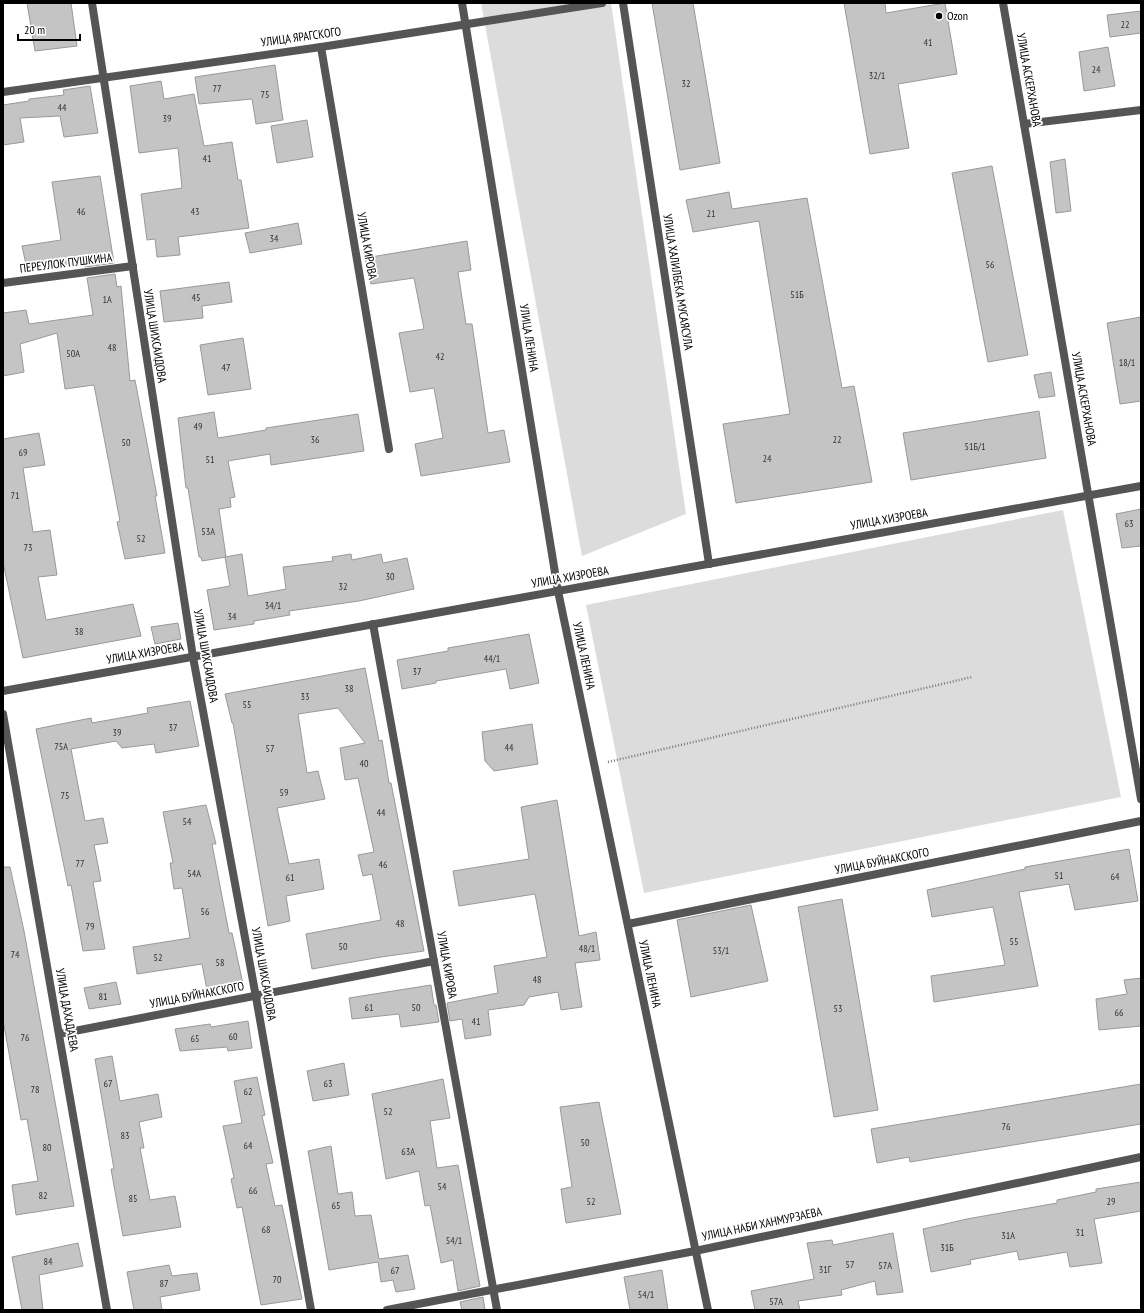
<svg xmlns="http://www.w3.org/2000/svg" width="1144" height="1313" font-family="'PT Sans Narrow',sans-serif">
  <rect width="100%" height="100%" fill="#fff"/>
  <g fill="#dcdcdc">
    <path d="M481,3H611L686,514L582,556Z"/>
    <path d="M1063,510L1121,797L644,893L586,605Z"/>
  </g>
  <g fill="#c4c4c4" stroke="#999">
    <path d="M27,3H71L77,46L35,51Z"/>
    <path d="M652,3H693L720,163L680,170Z"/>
    <path d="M844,3H885L886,13L945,3L957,74L898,84L909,148L870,154Z"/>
    <path d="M1141,11V33L1110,37L1107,15Z"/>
    <path d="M1108,47L1115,86L1084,91L1079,52Z"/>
    <path d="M275,65L283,120L256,124L252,99L199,104L195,77Z"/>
    <path d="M161,81L164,99L194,94L204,146L232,142L238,180H241L249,228L178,237L180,255L157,257L155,239L147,240L141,194L182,188L178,148L139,153L130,86Z"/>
    <path d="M90,86L98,133L64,137L60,116L20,118L24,142L3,145V105L29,101V99L64,95L63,90Z"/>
    <path d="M307,120L313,157L277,163L271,126Z"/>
    <path d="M1065,159L1071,211L1056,213L1050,162Z"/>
    <path d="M992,166L1028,355L988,362L952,173Z"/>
    <path d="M100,176L114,263L85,267L84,262L27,269L22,246L61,240L52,182Z"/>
    <path d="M729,192L732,209L807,198L842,388L854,386L872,482L736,503L723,424L790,414L759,221L693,232L686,200Z"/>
    <path d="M298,223L302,244L250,253L245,233Z"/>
    <path d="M467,241L471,270L458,272L466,324H472L488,433L504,430L510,462L421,476L415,444L443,438L434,388L410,392L399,333L424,329L414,278L371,284L365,258Z"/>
    <path d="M115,274L117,287L121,286L130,381L135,380L157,496H155L165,553L125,559L117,522L120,521L94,385L65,389L57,333L20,344L24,372L3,376V313L26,310L29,324L93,315L87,278Z"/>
    <path d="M229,282L232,302L202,306L203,318L164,322L160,291Z"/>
    <path d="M1141,317V401L1120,404L1107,323Z"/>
    <path d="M243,338L251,389L208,395L200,345Z"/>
    <path d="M1051,372L1055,396L1039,398L1034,375Z"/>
    <path d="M1039,411L1046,458L911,480L903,433Z"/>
    <path d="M214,412L218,438L266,430V428L358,414L364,451L271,465L270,454L228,461L235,497L230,498L231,507L219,509L226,557L202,561L201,557H199L188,488H186L178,418Z"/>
    <path d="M39,433L45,465L23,468L33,532L50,530L57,575L38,577L46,620L133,604L141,636L23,658L3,562V439Z"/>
    <path d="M1141,509V546L1122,548L1116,514Z"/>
    <path d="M242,554L248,596L286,589L283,567L333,561L332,557L351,554L352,560L381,554L383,563L407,558L414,589L359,601L289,611L290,615L254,621V624L214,630L207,590L230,586L225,557Z"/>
    <path d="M178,623L181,639L155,644L151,627Z"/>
    <path d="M529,634L539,683L510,689L506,669L436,681V683L402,689L397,660L448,651V648Z"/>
    <path d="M365,668L379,741L382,740L389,783H391L424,951L381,957L312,969L306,934L381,920L372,874L363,876L358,855L374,852L358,778L345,780L340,748L365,743L338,708L298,714L307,773L318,771L325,799L277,808L289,864L319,859L324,889L286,896L290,921L268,926L233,723H232L225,694Z"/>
    <path d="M190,701L199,746L156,753L154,744L122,748L116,741L71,749L85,821L103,818L108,843L94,845L101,881L93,882L105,949L83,951L71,885L68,886L36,729L91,718L92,723L148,713L147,708Z"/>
    <path d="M532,724L538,764L494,771L485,761L482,732Z"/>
    <path d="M557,800L579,936L596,932L600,960L575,963L582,1007L561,1010L558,992L529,997L524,1005L488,1010L491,1035L465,1039L462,1019L450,1021L447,1003L498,993L494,966L547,957L535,894L459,906L453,871L529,859L521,807Z"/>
    <path d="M206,805L216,844H212L229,933H232L243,984L207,990L202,964L137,974L133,947L190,938L182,888L174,889L170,863H173L163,812Z"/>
    <path d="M1129,849L1138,901L1075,910L1069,884L1019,892L1038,986L934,1002L931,976L1005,965L993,907L932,917L927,890L1025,869V867Z"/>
    <path d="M3,867H10L24,931L74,1206L16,1215L12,1185L38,1181L27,1119L21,1120L3,1020Z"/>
    <path d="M842,899L878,1110L834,1117L798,907Z"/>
    <path d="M751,905L768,981L691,997L677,920Z"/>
    <path d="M1141,978V1026L1099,1030L1096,999L1127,994L1124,980Z"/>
    <path d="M116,982L121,1004L89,1009L84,988Z"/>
    <path d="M431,985L434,1005H436L439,1022L401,1027L399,1014L352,1019L349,998Z"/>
    <path d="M248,1021L252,1048L228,1051L227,1047L180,1051L175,1029L210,1024L211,1027Z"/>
    <path d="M112,1056L120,1101L158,1094L162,1117L139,1122L144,1148H140L150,1200L175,1196L181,1227L123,1236L111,1169H114L95,1059Z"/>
    <path d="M344,1063L349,1095L313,1101L307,1071Z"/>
    <path d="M257,1077L265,1115L262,1116L273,1163L266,1164L275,1206L282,1205L302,1299L261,1305L242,1207L237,1208L231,1179L234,1178L223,1126L242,1123L234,1081Z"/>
    <path d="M443,1079L450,1118L430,1121L437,1168L458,1165L480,1286L458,1291L453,1260L441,1263L430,1205L425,1206L419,1171L386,1179L372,1094Z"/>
    <path d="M1141,1084V1124L910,1162L909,1157L877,1163L871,1129Z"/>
    <path d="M599,1102L621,1214L566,1223L561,1189L572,1187L560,1107Z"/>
    <path d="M331,1146L338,1194L352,1192L355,1216L371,1215L379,1259L408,1255L415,1289L396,1292L393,1280L381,1282L378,1262L329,1270L308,1151Z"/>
    <path d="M1141,1182V1211L1094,1219L1102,1263L1070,1267L1067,1252L1019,1260L1017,1251L970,1260L971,1264L931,1272L923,1229L967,1219L1057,1203V1200L1096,1192V1189Z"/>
    <path d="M893,1233L903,1292L877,1295L875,1281L841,1290L842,1295L798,1301L800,1310H755L751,1291L814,1279L807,1243L832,1240L833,1245Z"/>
    <path d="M78,1243L83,1266L39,1275L43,1310H22L12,1257Z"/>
    <path d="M169,1265L172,1276L197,1273L200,1290L160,1297L162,1310H134L127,1272Z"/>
    <path d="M662,1270L668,1310H630L624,1277Z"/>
    <path d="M483,1297L485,1310H462L460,1302Z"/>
  </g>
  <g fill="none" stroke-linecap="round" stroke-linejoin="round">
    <path stroke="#777" stroke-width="2.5" stroke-dasharray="1 2" stroke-linecap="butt" d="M608,762L972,677"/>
    <path stroke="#555" stroke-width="8" d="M462,3L558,591L708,1310"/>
    <g stroke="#555" stroke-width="8">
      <path d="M92,3L193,657L256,997L311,1310"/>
      <path d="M623,3L709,564"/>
      <path d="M1003,3L1141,799"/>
      <path d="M321,47L389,449"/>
      <path d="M3,92L321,47L602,3"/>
      <path d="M1024,124L1141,110"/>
      <path d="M3,283L133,266"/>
      <path d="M373,624L497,1310"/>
      <path d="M3,691L1141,486"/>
      <path d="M3,714L107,1310"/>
      <path d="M628,924L1141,821"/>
      <path d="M59,1034L434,961"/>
      <path d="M387,1310L695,1251L1141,1157"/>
    </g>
  </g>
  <circle fill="#000" stroke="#fff" stroke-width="1.5" cx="939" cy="16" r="4"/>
  <g text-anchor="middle" stroke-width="3.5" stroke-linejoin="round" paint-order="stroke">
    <g font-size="10" fill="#313131">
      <text x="1125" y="28">22</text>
      <text x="928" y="46">41</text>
      <text x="1096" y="73">24</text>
      <text x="877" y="79">32/1</text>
      <text x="686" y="87">32</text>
      <text x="217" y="92">77</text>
      <text x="265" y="98">75</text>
      <text x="62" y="111">44</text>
      <text x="167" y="122">39</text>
      <text x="207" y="162">41</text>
      <text x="81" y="215">46</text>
      <text x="195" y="215">43</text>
      <text x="711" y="217">21</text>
      <text x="274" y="242">34</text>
      <text x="990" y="268">56</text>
      <text x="797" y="298">51Б</text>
      <text x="196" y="301">45</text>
      <text x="107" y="303">1А</text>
      <text x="112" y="351">48</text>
      <text x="73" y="357">50А</text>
      <text x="440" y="360">42</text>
      <text x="1127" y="366">18/1</text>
      <text x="226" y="371">47</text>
      <text x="198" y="430">49</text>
      <text x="315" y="443">36</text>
      <text x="837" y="443">22</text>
      <text x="126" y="446">50</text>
      <text x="975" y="450">51Б/1</text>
      <text x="23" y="456">69</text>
      <text x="767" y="462">24</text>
      <text x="210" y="463">51</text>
      <text x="15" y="499">71</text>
      <text x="1129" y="527">63</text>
      <text x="208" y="535">53А</text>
      <text x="141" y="542">52</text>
      <text x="28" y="551">73</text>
      <text x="390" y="580">30</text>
      <text x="343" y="590">32</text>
      <text x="273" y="609">34/1</text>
      <text x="232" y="620">34</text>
      <text x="79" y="635">38</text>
      <text x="492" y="662">44/1</text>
      <text x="417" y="675">37</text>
      <text x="349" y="692">38</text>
      <text x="305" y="700">33</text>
      <text x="247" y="708">55</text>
      <text x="173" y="731">37</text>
      <text x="117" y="736">39</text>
      <text x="61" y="750">75А</text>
      <text x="509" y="751">44</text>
      <text x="270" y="752">57</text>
      <text x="364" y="767">40</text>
      <text x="284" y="796">59</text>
      <text x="65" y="799">75</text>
      <text x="381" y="816">44</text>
      <text x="187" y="825">54</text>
      <text x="80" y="867">77</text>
      <text x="383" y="868">46</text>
      <text x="194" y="877">54А</text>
      <text x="1059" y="879">51</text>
      <text x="1115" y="880">64</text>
      <text x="290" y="881">61</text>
      <text x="205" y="915">56</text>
      <text x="400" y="927">48</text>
      <text x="90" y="930">79</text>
      <text x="1014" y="945">55</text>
      <text x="343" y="950">50</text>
      <text x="587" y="952">48/1</text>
      <text x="721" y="954">53/1</text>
      <text x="15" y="958">74</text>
      <text x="158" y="961">52</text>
      <text x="220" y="966">58</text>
      <text x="537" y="983">48</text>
      <text x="103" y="1000">81</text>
      <text x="369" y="1011">61</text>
      <text x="416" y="1011">50</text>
      <text x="838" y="1012">53</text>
      <text x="1119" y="1016">66</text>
      <text x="476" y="1025">41</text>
      <text x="233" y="1040">60</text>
      <text x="25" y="1041">76</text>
      <text x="195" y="1042">65</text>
      <text x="108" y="1087">67</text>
      <text x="328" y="1087">63</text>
      <text x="35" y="1093">78</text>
      <text x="248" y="1095">62</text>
      <text x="388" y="1115">52</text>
      <text x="1006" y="1130">76</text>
      <text x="125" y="1139">83</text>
      <text x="585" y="1146">50</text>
      <text x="248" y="1149">64</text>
      <text x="47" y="1151">80</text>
      <text x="408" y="1155">63А</text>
      <text x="442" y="1190">54</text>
      <text x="253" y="1194">66</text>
      <text x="43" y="1199">82</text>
      <text x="133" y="1202">85</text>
      <text x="591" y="1205">52</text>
      <text x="1111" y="1205">29</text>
      <text x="336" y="1209">65</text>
      <text x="266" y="1233">68</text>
      <text x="1080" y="1236">31</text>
      <text x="1008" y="1239">31А</text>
      <text x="454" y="1244">54/1</text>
      <text x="947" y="1251">31Б</text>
      <text x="48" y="1265">84</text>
      <text x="850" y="1268">57</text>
      <text x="885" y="1269">57А</text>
      <text x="825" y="1273">31Г</text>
      <text x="395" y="1274">67</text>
      <text x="277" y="1283">70</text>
      <text x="164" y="1287">87</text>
      <text x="646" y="1298">54/1</text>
      <text x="776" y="1305">57А</text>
    </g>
    <g font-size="12" fill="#000" stroke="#fff" text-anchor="start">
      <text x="947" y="20">Ozon</text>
    </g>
    <g font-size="12" fill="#000" stroke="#fff">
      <text transform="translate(301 37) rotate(-8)" y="4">УЛИЦА ЯРАГСКОГО</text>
      <text transform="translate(1029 80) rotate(80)" y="4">УЛИЦА АСКЕРХАНОВА</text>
      <text transform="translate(367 246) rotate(80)" y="4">УЛИЦА КИРОВА</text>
      <text transform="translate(66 263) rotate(-7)" y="4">ПЕРЕУЛОК ПУШКИНА</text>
      <text transform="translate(678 282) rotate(81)" y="4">УЛИЦА ХАЛИЛБЕКА МУСАЯСУЛА</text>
      <text transform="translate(155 336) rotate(81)" y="4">УЛИЦА ШИХСАИДОВА</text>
      <text transform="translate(529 338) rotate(81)" y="4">УЛИЦА ЛЕНИНА</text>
      <text transform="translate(1084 399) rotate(80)" y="4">УЛИЦА АСКЕРХАНОВА</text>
      <text transform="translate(889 519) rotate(-10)" y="4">УЛИЦА ХИЗРОЕВА</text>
      <text transform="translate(570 577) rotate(-10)" y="4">УЛИЦА ХИЗРОЕВА</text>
      <text transform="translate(145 653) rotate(-10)" y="4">УЛИЦА ХИЗРОЕВА</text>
      <text transform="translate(206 656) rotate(80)" y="4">УЛИЦА ШИХСАИДОВА</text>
      <text transform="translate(584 656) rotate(78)" y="4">УЛИЦА ЛЕНИНА</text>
      <text transform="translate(882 861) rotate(-11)" y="4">УЛИЦА БУЙНАКСКОГО</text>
      <text transform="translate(447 965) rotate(80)" y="4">УЛИЦА КИРОВА</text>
      <text transform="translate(264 974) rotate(80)" y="4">УЛИЦА ШИХСАИДОВА</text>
      <text transform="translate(650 974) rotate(78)" y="4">УЛИЦА ЛЕНИНА</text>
      <text transform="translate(197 995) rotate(-11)" y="4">УЛИЦА БУЙНАКСКОГО</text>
      <text transform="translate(67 1010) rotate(80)" y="4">УЛИЦА ДАХАДАЕВА</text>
      <text transform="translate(762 1224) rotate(-12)" y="4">УЛИЦА НАБИ ХАНМУРЗАЕВА</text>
    </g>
  </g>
  <rect width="1144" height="1313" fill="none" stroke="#000000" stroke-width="8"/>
  <path d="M18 34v6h62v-6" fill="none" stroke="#000000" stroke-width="2"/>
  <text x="24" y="34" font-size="12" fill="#000000" stroke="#ffffff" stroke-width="3" paint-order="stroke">20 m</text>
</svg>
